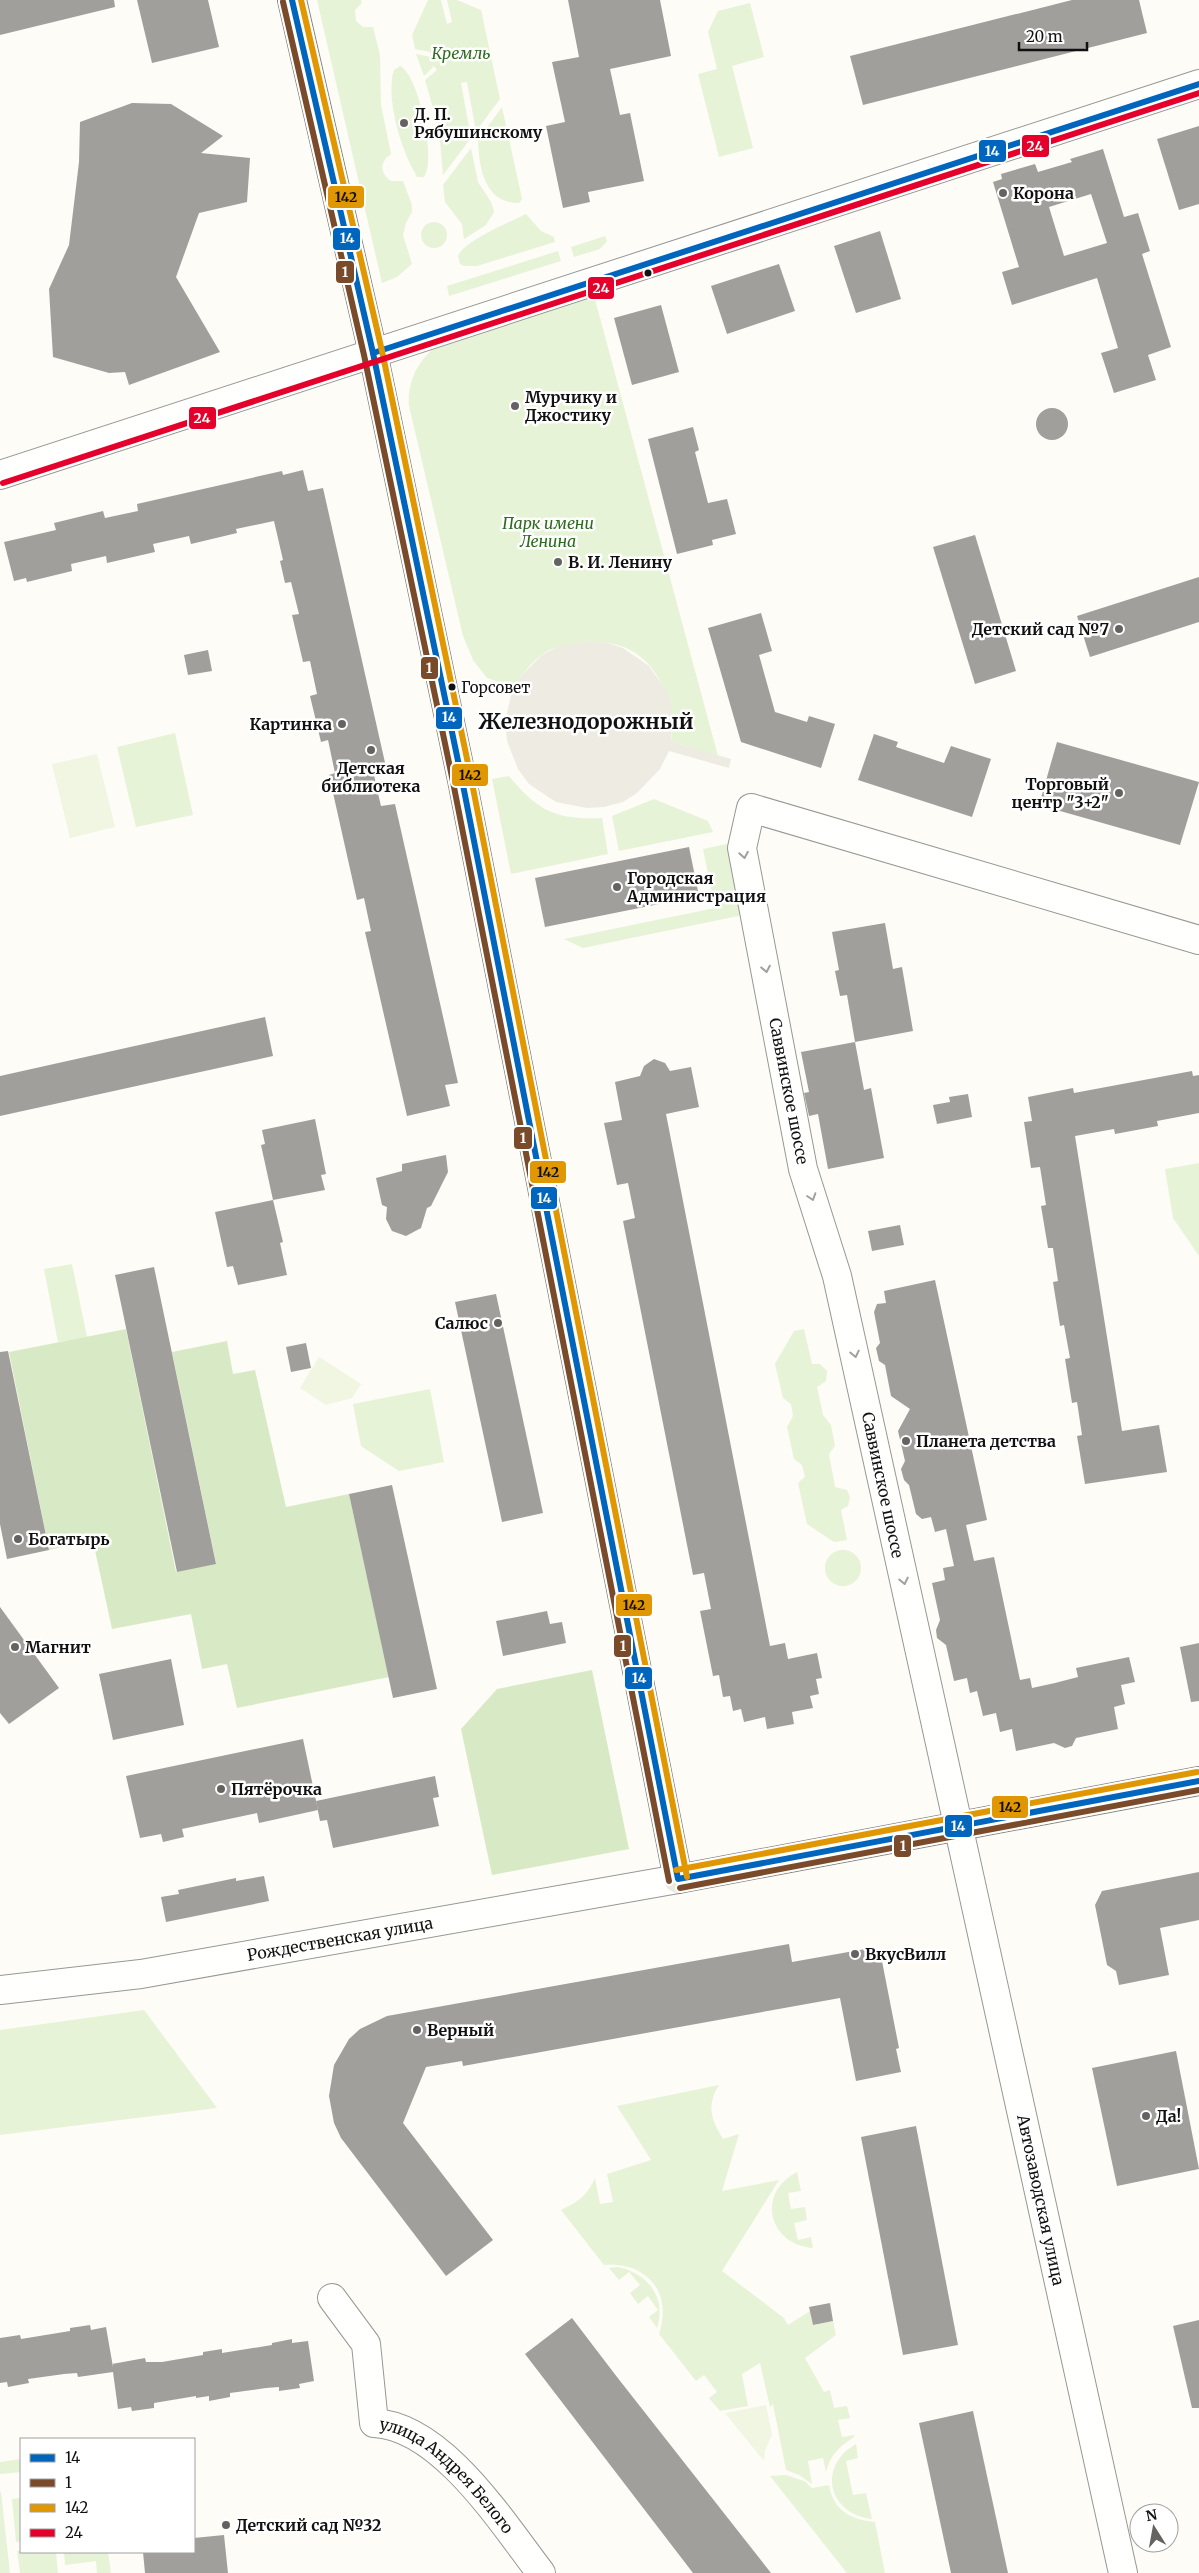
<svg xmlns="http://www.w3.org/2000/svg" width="1199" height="2573" font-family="Merriweather,serif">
  <rect width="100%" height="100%" fill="#fdfcf7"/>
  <g fill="#e7f3d7">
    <path d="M317,0H361L362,3L355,10L356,21L363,27H373L380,55L381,105L391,154C380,161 379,173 391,181H403L412,205V212L406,223L403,235L412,264L397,277L382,283Z"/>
    <path d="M428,0H441L447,24L452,22L447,0H457L481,10L500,99L476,131L467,82L461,83L471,138L443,175L439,129L425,80L437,70L434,66L424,76L416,54L431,57L430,52L415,49L412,35Z"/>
    <path d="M750,3L764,57L732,66L753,148L719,157L698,74L717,69L708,32L718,11Z"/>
    <path d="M400,66C419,75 437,161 424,177H417L415,173C401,149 385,97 394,70Z"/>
    <path d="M502,107L522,199L519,203C484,203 479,168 478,140Z"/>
    <path d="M471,148L478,182L491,202L494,212L486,225L464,239L462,224L445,202L443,185Z"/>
    <path d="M526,214L541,231L554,237L555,242L477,266H464L460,264L458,256C465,240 510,222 526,214Z"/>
    <circle cx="434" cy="235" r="13"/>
    <path d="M605,236L607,241L600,249L574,257L571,247Z"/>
    <path d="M558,251L561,261L449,296L447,286Z"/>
    <path d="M593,292L718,756L671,742C676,700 655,649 608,643C600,642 590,644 581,645C574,646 566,645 558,647C540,651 523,672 514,687L487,678L473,660L463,636L409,406C407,380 419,359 439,344Z"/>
    <path d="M175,733L193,815L136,827L117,747Z"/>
    <path d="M509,776C538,811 556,820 602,818L608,854L511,874L492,779Z"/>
    <path d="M654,799L708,821L713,832L619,851L612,816Z"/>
    <path d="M727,844L743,915L583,948L564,939L715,908L703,849Z"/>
    <path d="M1199,1163V1256L1173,1218L1165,1169Z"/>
    <path d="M72,1264L87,1337L58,1342L44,1269Z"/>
    <path d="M804,1329L812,1364H820L827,1371L826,1381L817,1387L823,1415L831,1425L835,1446L829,1454L835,1487L847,1490L850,1497L848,1506L841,1510L847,1540L834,1542L807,1524L798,1483L805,1477L802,1465L794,1459L787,1427L793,1416L791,1404L783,1398L775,1364L794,1331Z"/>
    <path d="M430,1389L444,1462L399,1471L361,1446L353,1404Z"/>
    <circle cx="843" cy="1568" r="18"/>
    <path d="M144,2010L217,2108L0,2135V2030Z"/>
    <path d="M719,2085C706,2106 711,2119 723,2139L739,2134L722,2191L779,2180L722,2271L784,2318L788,2325L810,2311L813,2325L833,2321L836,2335L805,2358L824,2392L830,2390L834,2408L847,2406L850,2418L838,2420L842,2437L854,2435V2437C840,2446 830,2455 826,2472L823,2458L808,2461L812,2484L799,2475L786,2470L773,2404L770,2407L760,2363L742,2374L748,2406L720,2411L709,2398L717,2392L704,2375L696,2381L659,2334C673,2293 647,2261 604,2265L561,2210C578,2202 587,2196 595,2178L600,2204L613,2202L607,2174L651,2160L617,2106Z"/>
    <path d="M797,2172L801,2191L788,2193L791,2209L805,2207L807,2220L794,2223L798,2240L811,2237L813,2248C768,2244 756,2193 797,2172Z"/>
    <path d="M618,2267C647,2273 667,2297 657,2328L649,2317L658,2310L648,2296L638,2304L630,2293L640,2285L629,2272L619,2280L609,2268Z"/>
    <path d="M856,2444L858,2458L846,2461L853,2495L866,2493L872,2519C828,2514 817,2466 856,2444Z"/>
    <path d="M21,2459V2472L0,2474V2462Z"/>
    <path d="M786,2475L804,2481L812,2488L829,2485C833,2510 851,2520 875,2522L885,2573H847L770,2476Z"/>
    <path d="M0,2492H1L10,2573H0Z"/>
    <path d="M21,2498V2541L16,2542L12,2499Z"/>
    <path d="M17,2551L56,2552L58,2573H20Z"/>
    <path d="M64,2552H108L111,2573H97L96,2561L65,2565Z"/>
  </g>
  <g fill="#d8eac5">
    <path d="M126,1329L176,1572L216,1563L172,1352L227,1341L233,1374L255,1370L286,1507L349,1494L389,1677L237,1708L227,1664L202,1669L191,1614L112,1629L93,1541L49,1550L9,1352Z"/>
    <path d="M592,1670L629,1849L492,1875L461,1729L497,1689Z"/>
  </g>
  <g fill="#f0f6e1">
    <path d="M97,754L115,827L70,838L52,764Z"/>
    <path d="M319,1357L361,1384L352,1398L326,1405L300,1388Z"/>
    <path d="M766,2405L772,2435L765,2450L764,2461L725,2413Z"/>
  </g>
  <path fill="#edebe2" d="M590,641L608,643L623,648L649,666L667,692L672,709L671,742L731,759L729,768L669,751L660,769L637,793L623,802L604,807L587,808L556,802L529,784L518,769L507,741L505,722L512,691L521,676L542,655L557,647Z"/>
  <g fill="#a19f9c" fill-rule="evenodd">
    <path d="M0,0H114L115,7L0,35Z"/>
    <path d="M137,0H208L219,47L152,63Z"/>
    <path d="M568,0H660L671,56L610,69L620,115L630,113L644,181L588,192L590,202L563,208L546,126L565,122L552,62L579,57Z"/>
    <path d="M1072,0H1139L1147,33L863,105L850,56Z"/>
    <path d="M132,103L171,104L223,136L201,153L250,158L247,202L199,213L176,277L220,352L129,385L125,372L109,373L53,357L49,289L69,245L79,162L80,122Z"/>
    <path d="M1199,126V204L1179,210L1157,139Z"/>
    <path d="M1103,149L1124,217L1138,213L1150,251L1142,254L1171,347L1148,355L1156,380L1114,393L1101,353L1118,348L1097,278L1012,305L1002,272L1019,267L993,182L1002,179L1001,174L1035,164L1038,172L1072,162L1070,159ZM1091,194L1107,243L1064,256L1049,207Z"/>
    <path d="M880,231L901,299L856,313L834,246Z"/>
    <path d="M779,264L795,311L727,334L711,286Z"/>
    <path d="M661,305L679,372L632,385L614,318Z"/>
    <circle cx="1052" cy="424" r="16"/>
    <path d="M693,427L699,450L695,452L708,503L727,499L736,534L712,540L713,545L677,554L648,439Z"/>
    <path d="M303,470L308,491L323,488L386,767L373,770L377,789L381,806L395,804L458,1083L445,1085L450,1106L407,1116L365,932L371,931L364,898L357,900L329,775L335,773L328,740L321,742L310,696L317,694L310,661L303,662L292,615L299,614L291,582L285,583L280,561L283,560L274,521L236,529L237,533L191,544L189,536L153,544L155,552L107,563L106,556L71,564L72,571L27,582L26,578L14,581L4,542L56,530L54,523L103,511L105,518L138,511L137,504L282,471L283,475Z"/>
    <path d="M975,535L1016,671L975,684L933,547Z"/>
    <path d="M1199,577V622L1090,657L1077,616Z"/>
    <path d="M761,613L772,651L759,655L775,712L807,722L809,716L835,724L821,768L741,742L708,628Z"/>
    <path d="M208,650L212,671L188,675L184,655Z"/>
    <path d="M874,734L898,742L896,747L944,763L951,746L991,759L972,817L858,780Z"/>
    <path d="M1057,742L1199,782L1180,845L1039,805Z"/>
    <path d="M689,847L699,896L545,927L535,878Z"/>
    <path d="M885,923L893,969L902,967L913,1031L855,1042L847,995L840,996L835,971L839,970L832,932Z"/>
    <path d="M265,1017L273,1056L0,1116V1076Z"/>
    <path d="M855,1042L864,1090L871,1088L884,1158L828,1169L818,1114L809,1116L804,1093L809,1092L801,1052Z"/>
    <path d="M654,1059L665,1063L670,1071L691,1067L699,1107L666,1114L770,1646L785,1643L788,1659L817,1653L822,1678L816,1679L819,1694L810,1696L813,1708L792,1712L794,1724L767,1729L765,1717L744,1722L741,1709L733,1711L730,1696L723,1697L719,1675L713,1676L700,1611L711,1609L704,1573L693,1575L623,1221L635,1218L628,1183L617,1185L604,1123L622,1120L615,1082L640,1076L644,1066Z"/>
    <path d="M1192,1071L1193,1076L1199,1075V1113L1157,1121L1158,1126L1115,1134L1114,1129L1075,1136L1122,1431L1159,1425L1167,1472L1085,1484L1077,1436L1082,1435L1077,1402L1072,1403L1065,1359L1070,1358L1064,1325L1060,1326L1053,1282L1058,1281L1053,1248H1048L1041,1206L1046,1205L1040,1167L1031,1168L1024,1122L1032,1121L1028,1097L1073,1088L1074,1093Z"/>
    <path d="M968,1094L972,1117L937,1124L933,1105L950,1102L949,1097Z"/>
    <path d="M315,1119L326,1174L321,1175L325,1190L273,1200L261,1145L265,1144L262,1130Z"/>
    <path d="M446,1155L448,1172L431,1206L427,1208L421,1228L406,1236L392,1231L386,1219L387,1207L382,1205L376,1178L402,1171V1164Z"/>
    <path d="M273,1200L283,1242L280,1243L287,1275L238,1285L233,1266L227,1267L215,1212Z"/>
    <path d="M900,1225L904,1245L872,1251L868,1231Z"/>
    <path d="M154,1267L216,1564L177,1572L115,1275Z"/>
    <path d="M935,1280L987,1520L966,1525L974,1561L994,1557L1020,1680L1030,1678L1032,1688L1055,1683L1078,1677L1076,1668L1129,1657L1135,1682L1121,1685L1125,1704L1114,1707L1118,1729L1076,1738L1072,1746L1065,1748L1054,1743L1016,1751L1012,1729L1000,1732L996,1713L983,1716L977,1691L970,1693L967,1678L954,1681L946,1645L937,1638L936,1630L940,1620L932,1583L945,1580L943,1568L954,1566L946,1529L935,1532L931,1517L922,1519L916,1514L909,1485L904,1480L901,1469L905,1461L898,1431L910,1409L891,1396L885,1365L879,1361L876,1348L880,1343L874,1312L877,1304L886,1303L884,1291Z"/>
    <path d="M496,1294L543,1513L502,1522L455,1302Z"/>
    <path d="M306,1343L311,1368L291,1372L286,1347Z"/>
    <path d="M8,1351L49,1550L7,1559L0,1524V1352Z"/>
    <path d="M392,1485L437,1689L393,1698L349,1494Z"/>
    <path d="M0,1607L59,1688L9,1724L0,1713Z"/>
    <path d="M547,1611L550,1624L562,1622L566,1643L503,1656L496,1621Z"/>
    <path d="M1199,1643V1701L1191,1702L1180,1647Z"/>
    <path d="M171,1659L184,1725L113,1740L99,1674Z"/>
    <path d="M303,1739L318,1810L259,1823L257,1813L182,1829L184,1837L163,1842L161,1834L140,1838L126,1776Z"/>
    <path d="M435,1776L439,1797L433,1798L439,1826L333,1848L327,1820L320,1821L316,1801Z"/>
    <path d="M1199,1872V1920L1160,1928L1169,1975L1119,1985L1116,1971L1107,1965L1095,1905L1102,1891Z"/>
    <path d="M264,1876L269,1901L166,1922L161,1897L179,1894L178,1890L236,1878V1881Z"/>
    <path d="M789,1944L792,1962L871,1948L881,1956L899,2048L896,2049L901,2072L856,2081L840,1998L463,2066L462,2061L426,2067L403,2123L493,2240L446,2276L341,2138L334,2123L329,2096L334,2065L349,2039L360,2029L387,2016Z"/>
    <path d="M1176,2051L1199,2169L1117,2186L1092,2068Z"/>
    <path d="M916,2126L958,2345L903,2355L861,2137Z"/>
    <path d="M830,2303L833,2321L813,2325L809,2307Z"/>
    <path d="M572,2318L617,2377L771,2573H693L525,2354Z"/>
    <path d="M1199,2320V2408H1192L1173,2326Z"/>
    <path d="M90,2325L91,2330L106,2327L113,2367L112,2364L145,2358L146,2362H162L203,2355V2352L222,2349V2353L272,2345V2343L292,2339V2343L308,2341L314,2381L299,2384L300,2388L279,2391V2387L266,2388L230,2393V2397L209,2401V2396L196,2398V2396L154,2403V2408L132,2411L131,2407L118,2409L113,2372L78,2377L77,2373L64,2374L28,2379L29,2383L8,2387L7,2382L0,2383V2338L20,2335L21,2339L70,2331V2328Z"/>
    <path d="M973,2411L1008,2573H951L919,2423Z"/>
    <path d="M224,2535L228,2573H145L143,2552H194V2538Z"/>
  </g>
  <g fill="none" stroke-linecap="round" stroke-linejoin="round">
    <g stroke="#979795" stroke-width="30">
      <g id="minor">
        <path d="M0,475L1199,84"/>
        <path id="s1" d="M0,1990L141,1974L678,1879"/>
        <path id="s2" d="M332,2298L366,2344L374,2423C442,2426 503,2524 541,2573"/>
        <path d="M1123,2573L837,1276L803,1169L742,848L751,808L1199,940"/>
      </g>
    </g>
    <g stroke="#858482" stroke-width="30">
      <path id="major" d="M292,0L373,353L462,780L678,1879L1199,1781"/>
    </g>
    <use href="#minor" stroke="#fffffe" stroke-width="28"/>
    <use href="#major" stroke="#ede9dc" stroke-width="28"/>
    <g stroke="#fff" stroke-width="10">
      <g id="bus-1">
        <path d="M292,0L373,353L462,780L678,1879L1199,1781"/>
        <path d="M373,353L1199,84"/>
      </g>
    </g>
    <g stroke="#fff" stroke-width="10">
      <g id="bus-2">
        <path d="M283,2L364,355L453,782L669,1881"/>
        <path d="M680,1888L1199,1790"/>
      </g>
    </g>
    <g stroke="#fff" stroke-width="10">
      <g id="bus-3">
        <path d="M301,0L382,351L471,778L687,1877"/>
        <path d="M676,1870L1197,1772"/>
      </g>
    </g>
    <g stroke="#fff" stroke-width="10">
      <path id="bus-4" d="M3,483L1199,93"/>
    </g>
    <use href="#bus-1" stroke="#0065bd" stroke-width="6"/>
    <use href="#bus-2" stroke="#7a4b2a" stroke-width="6"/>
    <use href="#bus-3" stroke="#e09702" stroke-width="6"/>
    <use href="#bus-4" stroke="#e4002b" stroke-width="6"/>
  </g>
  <defs><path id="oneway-chevron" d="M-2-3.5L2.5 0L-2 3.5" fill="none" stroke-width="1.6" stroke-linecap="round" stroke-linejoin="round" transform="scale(1.25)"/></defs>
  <g stroke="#a0a09f">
    <use href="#oneway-chevron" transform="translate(744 855) rotate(80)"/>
    <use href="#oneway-chevron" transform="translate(766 969) rotate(79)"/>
    <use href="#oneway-chevron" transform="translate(812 1197) rotate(72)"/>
    <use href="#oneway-chevron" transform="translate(855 1354) rotate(78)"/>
    <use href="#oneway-chevron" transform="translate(904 1581) rotate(78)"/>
  </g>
  <g fill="#646362" stroke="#fff" stroke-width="2">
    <circle cx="404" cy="123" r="5"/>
    <circle cx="1003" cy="193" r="5"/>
    <circle cx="515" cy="406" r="5"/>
    <circle cx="558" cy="562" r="5"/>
    <circle cx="1119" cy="629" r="5"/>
    <circle cx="342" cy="724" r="5"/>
    <circle cx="371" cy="750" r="5"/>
    <circle cx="1119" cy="793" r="5"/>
    <circle cx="617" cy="887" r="5"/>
    <circle cx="498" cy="1323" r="5"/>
    <circle cx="906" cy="1441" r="5"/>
    <circle cx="18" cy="1539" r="5"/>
    <circle cx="15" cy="1647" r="5"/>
    <circle cx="221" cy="1789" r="5"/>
    <circle cx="855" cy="1954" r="5"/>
    <circle cx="417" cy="2030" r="5"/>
    <circle cx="1146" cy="2116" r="5"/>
    <circle cx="226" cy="2525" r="5"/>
  </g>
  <g fill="#111" stroke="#fff" stroke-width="2">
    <circle cx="648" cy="273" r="4.5"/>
    <circle cx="452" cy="687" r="4.5"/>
  </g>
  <g text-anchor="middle" stroke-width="5" stroke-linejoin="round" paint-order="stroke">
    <g font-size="15" fill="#111" stroke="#fff" text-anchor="start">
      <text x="461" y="693">Горсовет</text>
    </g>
    <g font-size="16" font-style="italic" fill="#2f6b1f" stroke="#fff">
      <text x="461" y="59">Кремль</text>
      <text x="548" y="529">Парк имени<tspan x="548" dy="18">Ленина</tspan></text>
    </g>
    <g font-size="16" font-weight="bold" fill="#111" stroke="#fff" text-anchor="start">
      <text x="414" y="120">Д. П.<tspan x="414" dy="18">Рябушинскому</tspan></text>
      <text x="1013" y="199">Корона</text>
      <text x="525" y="403">Мурчику и<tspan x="525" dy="18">Джостику</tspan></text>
      <text x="568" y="568">В. И. Ленину</text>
      <text x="1109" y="635" text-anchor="end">Детский сад №7</text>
      <text x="332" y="730" text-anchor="end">Картинка</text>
      <text x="371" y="774" text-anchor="middle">Детская<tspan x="371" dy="18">библиотека</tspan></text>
      <text x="1109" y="790" text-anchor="end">Торговый<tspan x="1109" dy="18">центр "3+2"</tspan></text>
      <text x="627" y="884">Городская<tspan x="627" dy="18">Администрация</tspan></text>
      <text x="488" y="1329" text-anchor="end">Салюс</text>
      <text x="916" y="1447">Планета детства</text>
      <text x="28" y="1545">Богатырь</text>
      <text x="25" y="1653">Магнит</text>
      <text x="231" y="1795">Пятёрочка</text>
      <text x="865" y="1960">ВкусВилл</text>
      <text x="427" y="2036">Верный</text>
      <text x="1156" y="2122">Да!</text>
      <text x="236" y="2531">Детский сад №32</text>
    </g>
    <g font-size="16" fill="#111" stroke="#fff">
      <text transform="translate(789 1091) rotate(79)" y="6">Саввинское шоссе</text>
      <text transform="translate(883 1485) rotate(78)" y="6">Саввинское шоссе</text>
      <text dy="6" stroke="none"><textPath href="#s1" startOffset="344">Рождественская улица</textPath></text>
      <text transform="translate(1041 2200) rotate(78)" y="6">Автозаводская улица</text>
      <text dy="6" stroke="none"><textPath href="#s2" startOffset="229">улица Андрея Белого</textPath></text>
    </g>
    <g font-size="21" font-weight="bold" fill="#111" stroke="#fff">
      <text x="586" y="729">Железнодорожный</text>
    </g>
  </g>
  <g stroke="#fff" stroke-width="2">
    <rect x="1021" y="134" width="29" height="24" rx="5" fill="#e4002b"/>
    <rect x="978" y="139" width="29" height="24" rx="5" fill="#0065bd"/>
    <rect x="327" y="185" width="38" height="24" rx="5" fill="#e09702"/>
    <rect x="332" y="227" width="29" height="24" rx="5" fill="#0065bd"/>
    <rect x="335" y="260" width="20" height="24" rx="5" fill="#7a4b2a"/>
    <rect x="587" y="276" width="28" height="24" rx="5" fill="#e4002b"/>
    <rect x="188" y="406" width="29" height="24" rx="5" fill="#e4002b"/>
    <rect x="420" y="656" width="19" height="24" rx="5" fill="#7a4b2a"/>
    <rect x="435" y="706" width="28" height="24" rx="5" fill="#0065bd"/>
    <rect x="451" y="763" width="38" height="24" rx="5" fill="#e09702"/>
    <rect x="513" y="1126" width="20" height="24" rx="5" fill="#7a4b2a"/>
    <rect x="529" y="1160" width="38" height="24" rx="5" fill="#e09702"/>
    <rect x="530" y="1186" width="28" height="24" rx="5" fill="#0065bd"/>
    <rect x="615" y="1593" width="38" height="24" rx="5" fill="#e09702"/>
    <rect x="613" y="1634" width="19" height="24" rx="5" fill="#7a4b2a"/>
    <rect x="624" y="1666" width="29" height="24" rx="5" fill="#0065bd"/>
    <rect x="991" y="1795" width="38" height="24" rx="5" fill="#e09702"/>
    <rect x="944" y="1814" width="29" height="24" rx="5" fill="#0065bd"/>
    <rect x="893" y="1834" width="19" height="24" rx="5" fill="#7a4b2a"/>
  </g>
  <g font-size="14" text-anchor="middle" font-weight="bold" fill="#fff">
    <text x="1035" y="151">24</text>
    <text x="992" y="156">14</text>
    <text x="347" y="243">14</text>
    <text x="345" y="277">1</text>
    <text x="601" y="293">24</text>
    <text x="202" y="423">24</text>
    <text x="429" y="673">1</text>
    <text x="449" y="722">14</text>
    <text x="523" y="1143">1</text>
    <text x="544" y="1203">14</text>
    <text x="623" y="1651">1</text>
    <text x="639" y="1683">14</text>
    <text x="958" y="1831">14</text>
    <text x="903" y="1851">1</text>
  </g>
  <g font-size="14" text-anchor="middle" font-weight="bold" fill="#111">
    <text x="346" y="202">142</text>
    <text x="470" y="780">142</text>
    <text x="548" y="1177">142</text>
    <text x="634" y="1610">142</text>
    <text x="1010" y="1812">142</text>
  </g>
  <rect x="20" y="2438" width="175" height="115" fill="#ffffff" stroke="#a0a0a0"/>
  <rect x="30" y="2454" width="25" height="8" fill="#0065bd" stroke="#a0a0a0"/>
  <text x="65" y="2463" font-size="15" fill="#111111">14</text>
  <rect x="30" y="2479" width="25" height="8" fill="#7a4b2a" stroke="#a0a0a0"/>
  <text x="65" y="2488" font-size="15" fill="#111111">1</text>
  <rect x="30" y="2504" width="25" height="8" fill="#e09702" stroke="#a0a0a0"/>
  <text x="65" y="2513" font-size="15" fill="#111111">142</text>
  <rect x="30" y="2529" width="25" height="8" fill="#e4002b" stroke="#a0a0a0"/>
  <text x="65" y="2538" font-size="15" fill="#111111">24</text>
  <g transform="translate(1154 2528) rotate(349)"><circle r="24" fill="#ffffff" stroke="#a0a0a0"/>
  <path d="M0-4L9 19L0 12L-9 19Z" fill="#646362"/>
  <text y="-8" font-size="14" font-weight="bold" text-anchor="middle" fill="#111111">N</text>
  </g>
  <path d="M1019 42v8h68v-8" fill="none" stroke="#111111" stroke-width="2.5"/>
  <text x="1026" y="42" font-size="15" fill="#111111" stroke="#ffffff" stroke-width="4" paint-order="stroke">20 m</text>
</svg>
